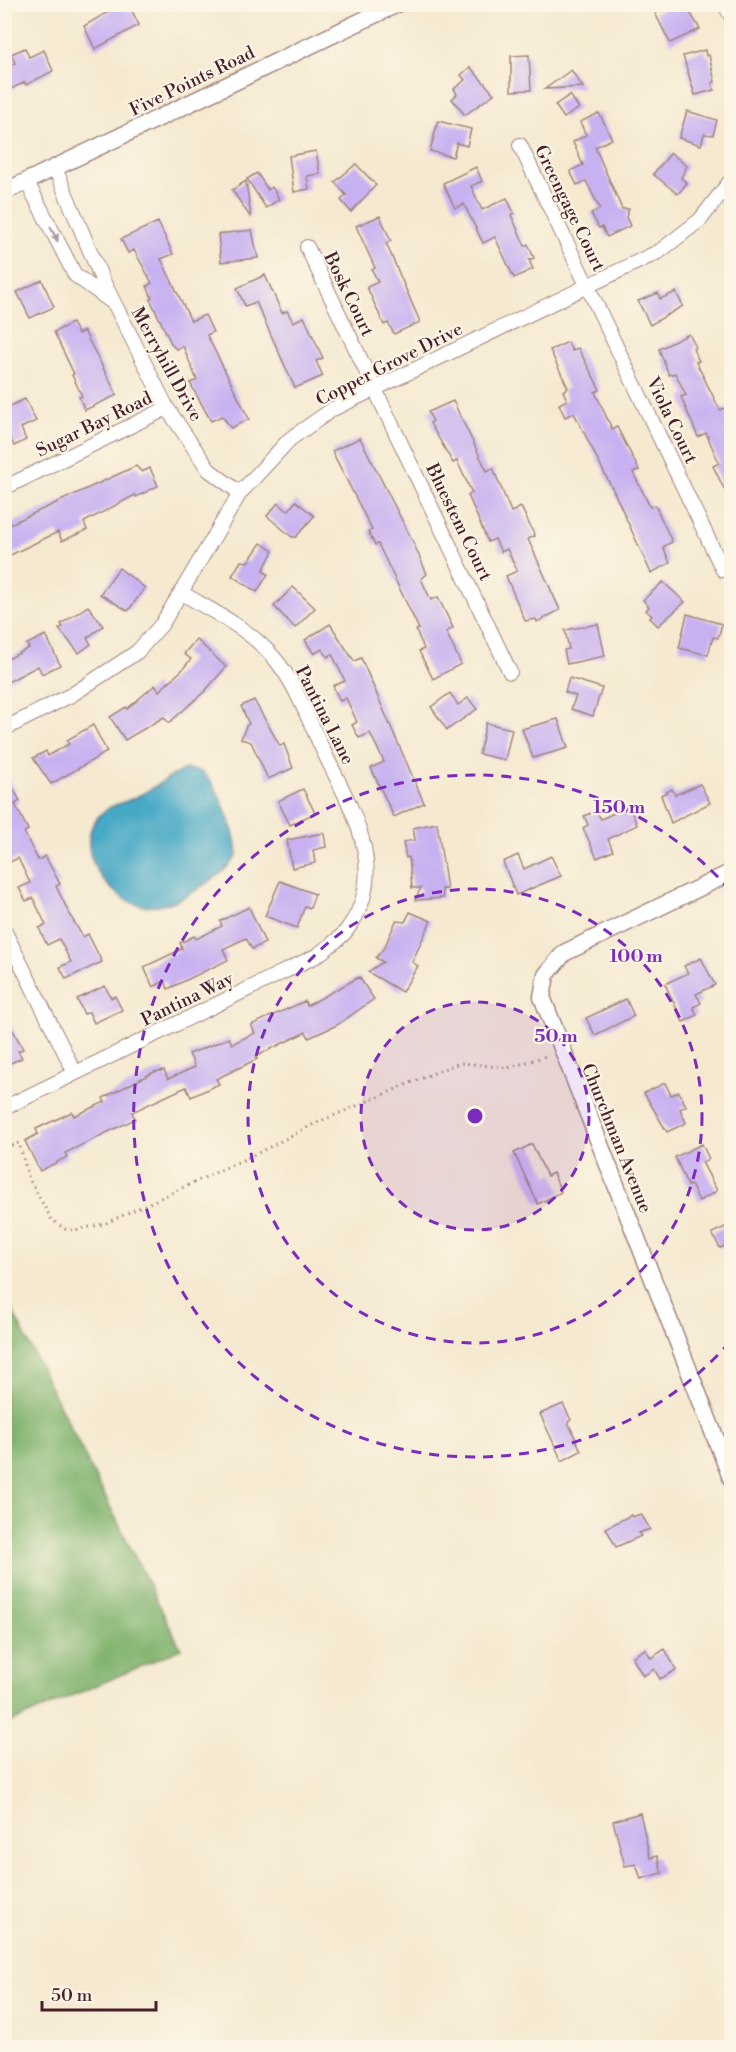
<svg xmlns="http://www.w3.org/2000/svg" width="736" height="2052" font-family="'Libre Bodoni',serif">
  <rect width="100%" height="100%" fill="#fcf5e5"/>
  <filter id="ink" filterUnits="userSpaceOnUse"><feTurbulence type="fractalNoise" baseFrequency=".0167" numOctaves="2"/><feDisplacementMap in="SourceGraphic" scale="12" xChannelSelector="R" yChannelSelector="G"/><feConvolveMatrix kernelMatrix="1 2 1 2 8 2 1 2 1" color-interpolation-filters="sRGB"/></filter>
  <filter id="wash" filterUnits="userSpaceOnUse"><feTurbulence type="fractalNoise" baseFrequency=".008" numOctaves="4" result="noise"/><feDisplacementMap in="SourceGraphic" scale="24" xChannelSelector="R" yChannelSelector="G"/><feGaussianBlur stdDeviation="1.35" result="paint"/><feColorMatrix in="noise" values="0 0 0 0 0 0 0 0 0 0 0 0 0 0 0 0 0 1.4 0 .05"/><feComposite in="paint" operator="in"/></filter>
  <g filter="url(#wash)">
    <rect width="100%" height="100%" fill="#f5e9d0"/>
    <path fill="#7fb26c" stroke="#64684c" stroke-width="1.5" d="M5,1296L181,1649L5,1725H4Z"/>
    <path fill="#45a8c5" stroke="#486478" stroke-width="1.5" d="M186,769C192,770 200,770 204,774C219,787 237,836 237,855C229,869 217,876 204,885C187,896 165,909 144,906C109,901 71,849 98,817C110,803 124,804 138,796C155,788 168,776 186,769Z"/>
    <g id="blocks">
      <g fill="#c7b1f1">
        <path d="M673,4H685L700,29L670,43L655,13Z"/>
        <path d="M129,5L139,25L95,49L84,26L118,6L120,10Z"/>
        <path d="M25,48L29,57L44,50L53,71L26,85L25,82L11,89L4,68L15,63L11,54Z"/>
        <path d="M705,50L706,56L709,55L715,82L712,83L714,90L695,95L683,56Z"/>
        <path d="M529,55L531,90L511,91V56Z"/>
        <path d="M470,67L494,94L465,115L452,99L457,94L454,89L465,80L461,75Z"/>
        <path d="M571,70L583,87L545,89Z"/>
        <path d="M570,95L579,108L564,118L555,105Z"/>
        <path d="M687,111L717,120L713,135L704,134L701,145L679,138Z"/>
        <path d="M599,113L612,139L595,147L622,209H629L626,217L630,226L607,237L602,227L599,228L591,213L600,209L586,181L577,185L570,171L583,165L573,142L586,135L580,122Z"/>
        <path d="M438,121L471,129L467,146L457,143L453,157L430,151Z"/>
        <path d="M316,151L320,174L307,176L309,189L294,192L289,156Z"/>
        <path d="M671,153L687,166L681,178L687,183L678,194L653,174Z"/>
        <path d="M356,164L376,185L351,212L341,200L346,195L335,182Z"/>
        <path d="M476,167L482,181L471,186L482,210L507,198L514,213L511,215L525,246L528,244L534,258L529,260L533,269L514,278L495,237L483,243L464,204L455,208L443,183Z"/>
        <path d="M257,173L268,190L272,187L279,199L266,208L247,179Z"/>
        <path d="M246,181L251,218L232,190Z"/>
        <path d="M380,216L391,241L386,243L420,322L394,334L388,323L384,325L367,287L378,282L372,270L375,268L356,226Z"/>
        <path d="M158,222L173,254L161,259L191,321L205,315L213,332L207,335L249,419L231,428L222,416L211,421L190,383L197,380L183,346L176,349L172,345L150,299L152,298L147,286L152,283L134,250L128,253L121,239Z"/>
        <path d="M252,230L258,258L221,262L218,234Z"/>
        <path d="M265,275L282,313L287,311L293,322L304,317L323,358L316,361L323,376L295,388L256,302L245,306L237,288Z"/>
        <path d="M42,280L54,307L30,318L17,292Z"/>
        <path d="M676,292L683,306L650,325L638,301L658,293L660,299Z"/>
        <path d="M72,323L78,334L84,331L117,395L85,410L79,397L82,396L72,375L74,374L54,332Z"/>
        <path d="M689,334L696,347L693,349L699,361L696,362L720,410L725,408L732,422V505L713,466L719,463L706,433L698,437L681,397L686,395L675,373L669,375L659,349Z"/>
        <path d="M568,342L572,351L578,348L593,376L600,390L595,392L612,429L617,427L639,470L633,472L650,507L655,505L672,542L663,547L670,563L651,573L615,494L574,413L565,417L559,404L567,400L563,391L568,388L550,350Z"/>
        <path d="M25,399L36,421L21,428L26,440L14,446L4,426V409Z"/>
        <path d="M453,401L487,471L493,468L511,512L521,507L535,536L528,539L560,610L537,622L536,619L525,621L506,576L517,571L507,549L501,552L495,539L488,542L468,495L472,493L457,461L453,463L430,423L433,421L428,412Z"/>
        <path d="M360,438L413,542L427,574L421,579L431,600L438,597L453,628L446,632L461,664L433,679L419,651L424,649L416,630L419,629L378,544L375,545L368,531L372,530L332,451Z"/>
        <path d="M136,466L142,472L150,468L158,486L136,497L135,495L84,522L87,530L62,541L58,532L4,558V527Z"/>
        <path d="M296,501L314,516L296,537H292L267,516L278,503L288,511Z"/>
        <path d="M261,543L273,551L263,571L268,574L257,592L232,576L241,561L248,562Z"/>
        <path d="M119,568L145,588L128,611L100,594Z"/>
        <path d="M663,582L685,602L658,626L650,618L652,616L646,610L649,607L643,600Z"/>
        <path d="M293,587L315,608L295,628L274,606Z"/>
        <path d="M88,606L103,626L87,638L91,644L79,653L59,629L63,627L61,624Z"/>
        <path d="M687,614L722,624L718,638L713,637L708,655L679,648Z"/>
        <path d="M330,624L354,661L361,658L424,803L394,817L371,768L384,762L370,733L359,738L352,725L357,722L346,698L340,701L333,686L345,681L332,654L328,657L322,649L314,654L305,640Z"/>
        <path d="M598,624L605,656L567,664L564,650L569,649L565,630Z"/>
        <path d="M46,635L60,665L42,674L38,666L4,684V661L29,648L27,644Z"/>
        <path d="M196,639L226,667L205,691L169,723L164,717L125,740L110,717L126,707L127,709L155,685L159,691L182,670L191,659L184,654Z"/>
        <path d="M569,678L602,688L593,716L571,709L576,696L565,692Z"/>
        <path d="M450,693L458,705L468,698L477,709L447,730L431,707Z"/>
        <path d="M254,700L280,746L284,744L293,768L268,779L251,742L241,739L246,726L249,724L241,706Z"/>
        <path d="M558,719L568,748L533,758L522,729Z"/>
        <path d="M486,723L512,729L505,760L479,754Z"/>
        <path d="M93,725L107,752L51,784L33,758L46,751L48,756L69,744L67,740Z"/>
        <path d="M4,771L20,801L15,804L28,830L24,832L38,860L45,856L60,884L56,886L71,917L83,937L88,934L102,962L66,979L60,967L71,962L59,939L47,945L39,928L46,925L33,898L26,901L19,888L30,883L18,858L4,865Z"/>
        <path d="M700,784L710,803L671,823L661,795L672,789L675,795Z"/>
        <path d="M303,789L315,813L290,825L278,801Z"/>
        <path d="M629,806L637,825L608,839L613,851L597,858L583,828L588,825L584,816L596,811L601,819Z"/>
        <path d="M437,823L447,889H442L443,898L415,900L421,888H412L409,857L406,858L403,842L415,840L413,828Z"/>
        <path d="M324,833L326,847L313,850L315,863L292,868L287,840Z"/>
        <path d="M518,855L524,869L551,856L561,876L516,895L503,862Z"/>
        <path d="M280,881L315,894L310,908L305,906L297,928L265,916Z"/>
        <path d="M249,907L265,943L252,949L246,938L223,949L228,960L168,989L165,981L153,987L144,967L182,949L180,943L194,936L196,939L222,926L220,921Z"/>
        <path d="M410,912L431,921L412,962L418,966L402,992L368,972L383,962L376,958L385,946L396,921L405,922Z"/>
        <path d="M701,958L715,985L696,994L701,1003L693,1007L697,1015L683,1022L665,984L688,973L684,966Z"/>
        <path d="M359,977L374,999L337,1025L309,1038L306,1032L256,1056L257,1059L216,1079L219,1084L191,1097L186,1087L132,1112L135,1119L65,1153L67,1157L40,1171L25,1141L38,1134L36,1129L72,1112L74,1116L105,1102L103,1098L154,1072L164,1070L168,1079L195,1067L189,1054L229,1038L232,1044L255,1033L251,1025L305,1001L307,1006Z"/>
        <path d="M105,986L111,998L115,996L122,1010L94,1023L89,1012L84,1014L77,999Z"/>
        <path d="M626,999L634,1016L595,1035L586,1018Z"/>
        <path d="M4,1013L23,1049L18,1051L22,1058L4,1066Z"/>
        <path d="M665,1083L671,1095L679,1092L686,1106L680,1109L686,1123L667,1132L644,1093Z"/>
        <path d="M532,1144L547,1176L553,1173L561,1192L538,1204L514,1153Z"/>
        <path d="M702,1144L709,1159L702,1162L717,1191L699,1201L691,1185L688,1186L675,1157Z"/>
        <path d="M732,1224V1243L720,1248L712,1233Z"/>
        <path d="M563,1404L571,1420L568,1422L581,1451L562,1461L540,1414Z"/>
        <path d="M641,1514L650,1529L639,1533L641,1536L616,1547L606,1528L631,1515L632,1517Z"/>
        <path d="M645,1649L651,1658L665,1649L676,1670L660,1679L654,1669L643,1676L632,1657Z"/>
        <path d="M640,1813L650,1858L657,1856L662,1873L641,1879L636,1864L625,1866L613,1821Z"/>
      </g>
    </g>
  </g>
  <g filter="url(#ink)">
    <use href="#blocks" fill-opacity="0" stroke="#a0847e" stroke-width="1.5"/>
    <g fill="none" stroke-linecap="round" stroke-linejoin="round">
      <g stroke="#a0847e" stroke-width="9">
        <path id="service" d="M732,1979V1993"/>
      </g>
      <g stroke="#a0847e" stroke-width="16">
        <g id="minor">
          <path d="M725,4L732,18"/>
          <path d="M520,145L723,570"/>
          <path d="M55,168L101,277L167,408L209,470L240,493"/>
          <path d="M27,182L75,275L112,302"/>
          <path d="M307,247L510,672"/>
          <path d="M4,488L167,408"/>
          <path d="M4,729L73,694L137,652L162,624L240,493L290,439L333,409L660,251L700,220L732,179"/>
          <path d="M4,930L75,1073"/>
          <path d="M4,1108L318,955C327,947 339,940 346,931C393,871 349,805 322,748C308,719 296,684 275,659C250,629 215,613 182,593"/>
        </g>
      </g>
      <g stroke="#a0847e" stroke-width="19">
        <g id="tertiary">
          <path d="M4,192L397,4"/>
          <path d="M732,872L564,953L546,975L542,997L732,1480"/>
        </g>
      </g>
      <path stroke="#a0847e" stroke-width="3" stroke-dasharray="1.5 4.5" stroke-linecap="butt" d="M4,1128L12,1145L19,1143L29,1179L52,1220L65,1229L75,1230L104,1224L260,1152L314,1124L453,1065L463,1063L508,1068L549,1055"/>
      <use href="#service" stroke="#fff" stroke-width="7"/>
      <use href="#minor" stroke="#fff" stroke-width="14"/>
      <use href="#tertiary" stroke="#fff" stroke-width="16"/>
    </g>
    <defs><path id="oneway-solid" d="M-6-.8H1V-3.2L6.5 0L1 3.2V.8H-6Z" transform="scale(1.5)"/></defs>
    <use fill="#ae9aa0" href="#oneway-solid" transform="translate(54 234) rotate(63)"/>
  </g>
  <circle cx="475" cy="1116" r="114" fill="#7b2cbf" fill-opacity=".12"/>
  <g fill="none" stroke="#7b2cbf" stroke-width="3" stroke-dasharray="10 8">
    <circle cx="475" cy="1116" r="114"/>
    <circle cx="475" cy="1116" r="227"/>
    <path d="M730 1342A341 341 0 1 1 730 890"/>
  </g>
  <g text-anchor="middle" stroke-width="4.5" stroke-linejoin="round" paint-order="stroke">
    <g font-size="18" fill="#4a1f2b" stroke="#fcf5e5">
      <text transform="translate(192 81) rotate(-26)" y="6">Five Points Road</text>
      <text transform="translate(570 208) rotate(64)" y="6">Greengage Court</text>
      <text transform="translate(349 294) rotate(64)" y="6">Bosk Court</text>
      <text transform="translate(167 364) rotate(61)" y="6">Merryhill Drive</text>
      <text transform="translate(389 364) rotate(-27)" y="6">Copper Grove Drive</text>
      <text transform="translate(672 420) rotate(64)" y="6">Viola Court</text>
      <text transform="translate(94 424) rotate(-26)" y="6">Sugar Bay Road</text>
      <text transform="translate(459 522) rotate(64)" y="6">Bluestem Court</text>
      <text transform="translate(325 715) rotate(63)" y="6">Pantina Lane</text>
      <text transform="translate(187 999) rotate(-26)" y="6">Pantina Way</text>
      <text transform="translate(617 1138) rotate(68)" y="6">Churchman Avenue</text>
    </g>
  </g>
  <circle cx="475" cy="1116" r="9" fill="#7b2cbf" stroke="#fcf5e5" stroke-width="3"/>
  <g font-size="18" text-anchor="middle" font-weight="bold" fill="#7b2cbf" stroke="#fcf5e5" stroke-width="4.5" stroke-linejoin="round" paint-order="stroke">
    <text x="619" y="813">150 m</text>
    <text x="636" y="962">100 m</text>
    <text x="556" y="1042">50 m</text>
  </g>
  <rect width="736" height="2052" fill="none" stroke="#fcf5e5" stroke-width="24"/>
  <path d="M42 2001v9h114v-9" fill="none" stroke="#4a1f2b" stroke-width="3"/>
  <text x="51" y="2001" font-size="18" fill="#4a1f2b" stroke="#fcf5e5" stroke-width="4.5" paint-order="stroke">50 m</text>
</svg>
